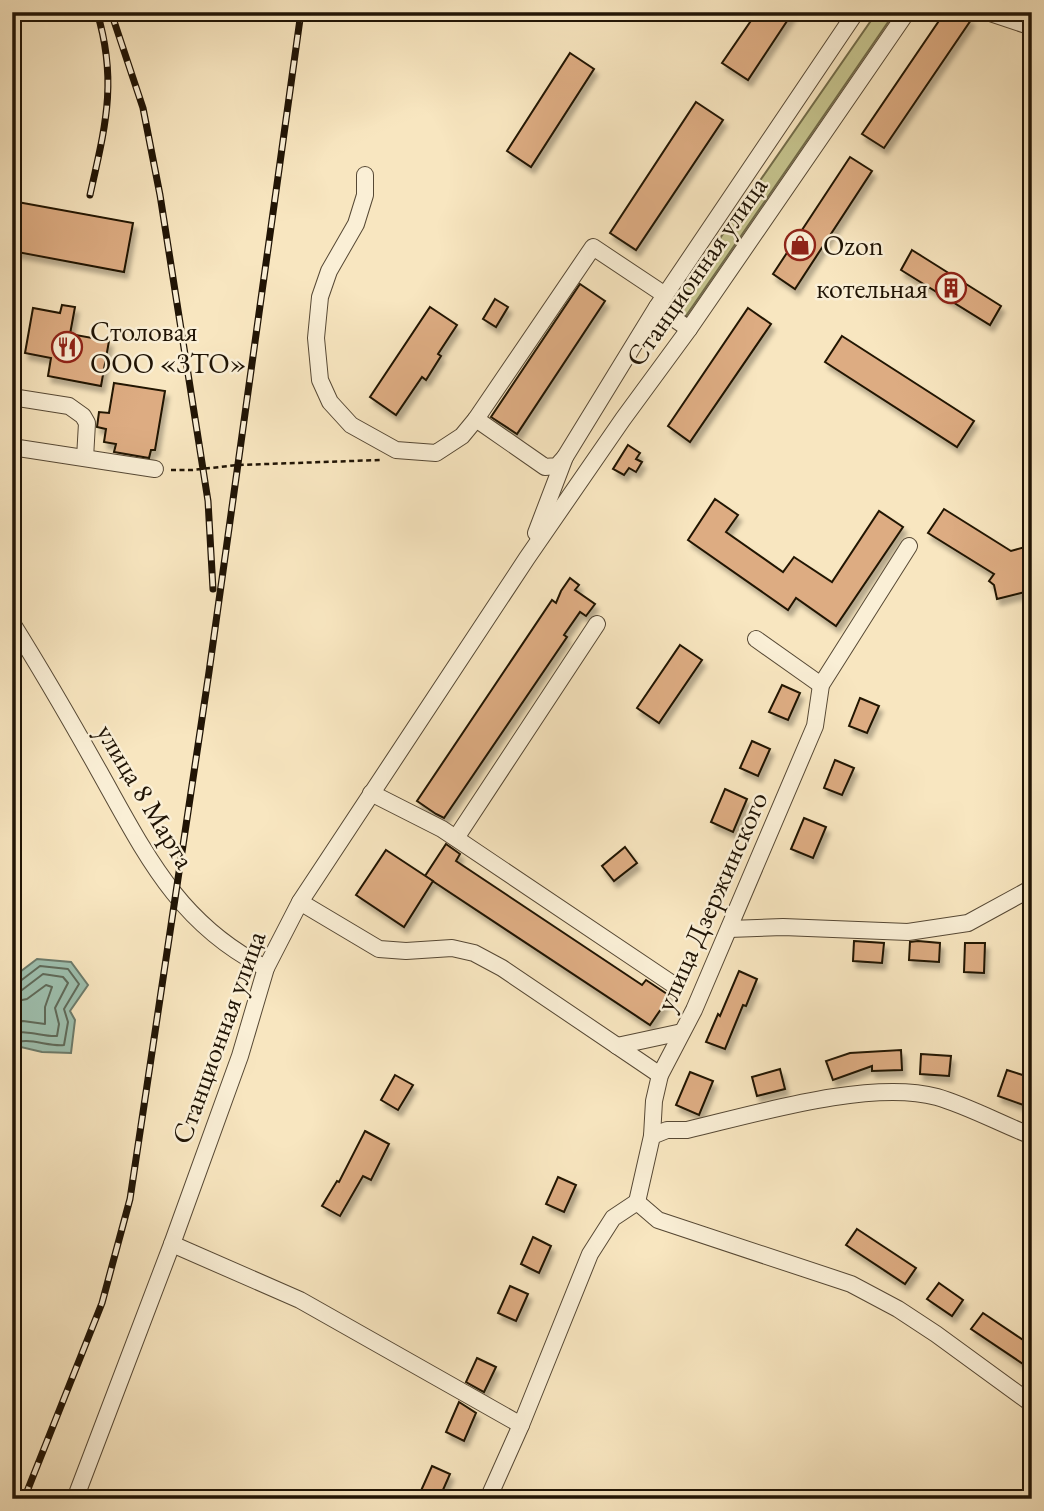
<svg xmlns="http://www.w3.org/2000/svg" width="1044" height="1511" font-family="'EB Garamond',serif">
  <defs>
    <filter id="shadow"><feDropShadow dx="3.5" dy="6" stdDeviation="2" flood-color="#0004"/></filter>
  </defs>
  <rect width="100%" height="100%" fill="#f8e6c0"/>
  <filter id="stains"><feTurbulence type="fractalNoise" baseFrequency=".00286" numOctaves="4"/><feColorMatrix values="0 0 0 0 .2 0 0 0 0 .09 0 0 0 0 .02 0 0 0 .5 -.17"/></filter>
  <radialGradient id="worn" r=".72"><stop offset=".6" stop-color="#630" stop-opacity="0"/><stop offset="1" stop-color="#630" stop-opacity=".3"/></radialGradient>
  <path fill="#c5c38d" stroke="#726c49" stroke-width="2" d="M877,12H895L686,316L673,306Z"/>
  <path fill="#9ec0af" stroke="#6c7b6b" stroke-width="2" d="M37,959L71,962L88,985L70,1011L75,1020L71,1053L42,1052L21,1047L12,1052V978Z"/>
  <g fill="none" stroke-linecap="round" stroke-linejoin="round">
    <g stroke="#5f6a5a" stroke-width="2">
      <path d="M12,983L19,982L40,966L68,969L79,984L64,1009L68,1022L64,1045C48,1047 27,1036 12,1044"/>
      <path d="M12,992L22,990L43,974L63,977L68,983L55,1008L59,1024L57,1036C42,1037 27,1029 12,1034"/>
      <path d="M12,1002L27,999L46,985L52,987L45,1007V1024L23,1021L12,1023"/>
    </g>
  </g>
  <g fill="#ddac82" stroke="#201405" stroke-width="2" filter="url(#shadow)">
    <path d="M757,12H793L748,80L722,63Z"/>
    <path d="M945,12H960L971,20L884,148L862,134Z"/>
    <path d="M570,53L594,69L531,167L507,151Z"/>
    <path d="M696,102L723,120L636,250L610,233Z"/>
    <path d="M850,157L872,171L795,289L773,274Z"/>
    <path d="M12,201L133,223L124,272L12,251Z"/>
    <path d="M912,250L1001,306L990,325L901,270Z"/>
    <path d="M580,284L605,301L517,434L491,417Z"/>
    <path d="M495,299L508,307L496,327L483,319Z"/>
    <path d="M62,305L75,307L70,334L109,341L101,386L48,376L51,358L25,353L33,308L60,313Z"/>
    <path d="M430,307L457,325L438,354L441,356L426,380L422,377L396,415L370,397Z"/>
    <path d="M748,308L771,324L690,442L668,426Z"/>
    <path d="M842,336L974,421L957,447L825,362Z"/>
    <path d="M114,383L165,391L155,450H151L149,458L114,452L116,444L104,442L106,429L97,427L99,412L109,413Z"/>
    <path d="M628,445L640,453L636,459L642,462L636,472L629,468L624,475L613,469Z"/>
    <path d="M715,499L738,515L726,532L783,572L794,557L832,582L879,511L903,527L836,626L796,598L788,610L688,540Z"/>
    <path d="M944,509L1011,551L1032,545V576L1025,578L1029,591L997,599L994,585L989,581L994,574L928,533Z"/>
    <path d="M570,578L579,585L575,590L595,604L586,616L580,612L564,635L567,637L444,818L436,814L417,801L552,600L556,603L561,591Z"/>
    <path d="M680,645L702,660L659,723L637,708Z"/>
    <path d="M782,685L800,693L788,720L769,712Z"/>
    <path d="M860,698L879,706L867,733L849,726Z"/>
    <path d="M752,741L770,749L758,776L740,768Z"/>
    <path d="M835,760L854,768L842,795L824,788Z"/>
    <path d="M725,789L747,799L733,832L711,822Z"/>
    <path d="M804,818L826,827L813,858L791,849Z"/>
    <path d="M446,844L460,854L456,861L642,985L646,980L670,996L650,1025L425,876Z"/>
    <path d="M625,847L637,863L614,881L602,866Z"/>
    <path d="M386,850L433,881L404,927L356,895Z"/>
    <path d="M854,941L884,943L882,963L853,961Z"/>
    <path d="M918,941L940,943L939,962L909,960L910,942Z"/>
    <path d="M965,943H985L984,973L964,972Z"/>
    <path d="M739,971L757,979L746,1006L743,1005L725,1049L706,1042L718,1014L720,1016Z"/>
    <path d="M901,1050L902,1070L872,1071V1066L833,1080L826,1061L850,1053Z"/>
    <path d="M921,1054L951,1056L949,1076L920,1074Z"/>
    <path d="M780,1069L785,1089L757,1096L752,1077Z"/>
    <path d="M1007,1070L1032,1078V1108L998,1096Z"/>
    <path d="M690,1072L713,1081L699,1115L676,1105Z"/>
    <path d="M395,1075L413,1085L398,1110L381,1100Z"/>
    <path d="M365,1131L389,1144L371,1180L363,1176L340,1216L322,1206L337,1181L339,1182Z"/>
    <path d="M558,1177L576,1185L564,1212L546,1204Z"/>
    <path d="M857,1229L916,1268L905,1284L846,1245Z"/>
    <path d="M533,1237L551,1246L539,1273L521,1264Z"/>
    <path d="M939,1283L963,1300L952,1316L927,1299Z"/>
    <path d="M510,1286L528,1294L516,1321L498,1313Z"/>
    <path d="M983,1313L1032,1346V1370L971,1329Z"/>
    <path d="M477,1358L496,1367L484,1392L466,1382Z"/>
    <path d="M459,1402L476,1413L464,1441L446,1432Z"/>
    <path d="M432,1466L450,1474L439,1499L420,1493Z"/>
  </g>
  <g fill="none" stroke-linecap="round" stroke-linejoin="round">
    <g stroke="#564834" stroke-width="18">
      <g id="minor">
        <path d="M987,12L1032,27"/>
        <path d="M365,175V195L356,224L329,271L320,297L316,338L320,380L330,402L351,425L396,450L436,453L462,436L476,419L593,247L665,295"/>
        <path d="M657,307L689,329"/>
        <path d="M12,397L69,406L83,416L87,423L85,458"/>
        <path d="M476,419L545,467L557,466L565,457"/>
        <path d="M12,447L155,469"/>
        <path d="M536,533L565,457L657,307L856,12"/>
        <path d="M12,623C42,671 71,721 99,771C145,853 178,924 266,968"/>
        <path d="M756,639L821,685"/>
        <path d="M371,793L442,829L671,983"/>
        <path d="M456,838L597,624"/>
        <path d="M300,902L379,949L406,951L452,948L474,953L502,968L660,1075"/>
        <path d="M729,929L783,927L908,932L968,923L1032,888"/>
        <path d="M617,1046L682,1032"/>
        <path d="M652,1136L654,1101L660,1075L694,1010L815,726L821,685L909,546"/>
        <path d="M637,1202L652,1136L667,1130H687C755,1114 870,1079 937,1097C968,1106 1001,1124 1032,1136"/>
        <path d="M172,1244L300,1300L521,1425"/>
        <path d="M75,1499L172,1244L240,1056L266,968L300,902L527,558L623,419L689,329L907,12"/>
        <path d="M488,1499L521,1425L590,1254L613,1218L637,1202L658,1220L851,1284L898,1309L936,1334L1032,1404"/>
      </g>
    </g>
    <path stroke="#201405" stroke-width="2.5" stroke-dasharray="5 3.5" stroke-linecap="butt" d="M171,470H192L238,465L380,460"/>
    <use href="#minor" stroke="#faefd6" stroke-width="16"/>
    <g stroke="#201405" stroke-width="7">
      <g id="rail">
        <path d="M111,12L143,108L160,195L208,501L213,589"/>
        <path d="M12,20L14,12"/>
        <path d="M90,195C105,127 118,82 97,12"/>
        <path d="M24,1499L102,1303L130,1199L209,672L301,12"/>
      </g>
    </g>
    <use href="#rail" stroke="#faefd6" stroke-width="4.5" stroke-dasharray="13" stroke-linecap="butt"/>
  </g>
  <defs>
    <g id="shop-ring" transform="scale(1.575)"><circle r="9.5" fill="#faefd6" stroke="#8f2418" stroke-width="1.5"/><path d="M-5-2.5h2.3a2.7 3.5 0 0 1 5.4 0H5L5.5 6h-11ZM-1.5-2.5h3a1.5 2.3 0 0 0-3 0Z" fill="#8f2418"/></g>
    <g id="building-ring" transform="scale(1.575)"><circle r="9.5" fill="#faefd6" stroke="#8f2418" stroke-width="1.5"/><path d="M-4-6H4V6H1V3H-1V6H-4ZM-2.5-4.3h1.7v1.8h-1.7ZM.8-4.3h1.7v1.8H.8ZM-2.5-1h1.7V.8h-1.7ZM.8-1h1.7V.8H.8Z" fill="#8f2418"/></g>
    <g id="restaurant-ring" transform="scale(1.575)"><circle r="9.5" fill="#faefd6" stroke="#8f2418" stroke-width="1.5"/><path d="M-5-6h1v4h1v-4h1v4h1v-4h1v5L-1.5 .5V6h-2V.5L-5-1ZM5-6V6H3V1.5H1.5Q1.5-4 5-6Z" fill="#8f2418"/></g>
  </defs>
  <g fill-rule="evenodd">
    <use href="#shop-ring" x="800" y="245"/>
    <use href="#building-ring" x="951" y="288"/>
    <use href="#restaurant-ring" x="67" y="347"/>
  </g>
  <g text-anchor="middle" stroke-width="5" stroke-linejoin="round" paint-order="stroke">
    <g font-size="28" fill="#201405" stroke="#faefd6" text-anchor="start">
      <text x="823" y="255">Ozon</text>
      <text x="928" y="298" text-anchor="end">котельная</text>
      <text x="90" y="341">Столовая<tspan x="90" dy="32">ООО «ЗТО»</tspan></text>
    </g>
    <g font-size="28" fill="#201405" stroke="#faefd6">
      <text transform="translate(696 271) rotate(-55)" y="10">Станционная улица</text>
      <text transform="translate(146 796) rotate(59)" y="10">улица 8 Марта</text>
      <text transform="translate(711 901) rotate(-66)" y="10">улица Дзержинского</text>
      <text transform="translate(218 1037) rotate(-70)" y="10">Станционная улица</text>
    </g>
  </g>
  <rect width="1044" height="1511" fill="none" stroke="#f8e6c0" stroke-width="42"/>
  <rect x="14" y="14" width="1016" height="1483" fill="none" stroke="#201405" stroke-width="3.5"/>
  <rect x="21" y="21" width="1002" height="1469" fill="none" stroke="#201405" stroke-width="2"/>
  <rect width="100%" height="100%" filter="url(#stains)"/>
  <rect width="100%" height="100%" fill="url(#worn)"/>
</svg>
